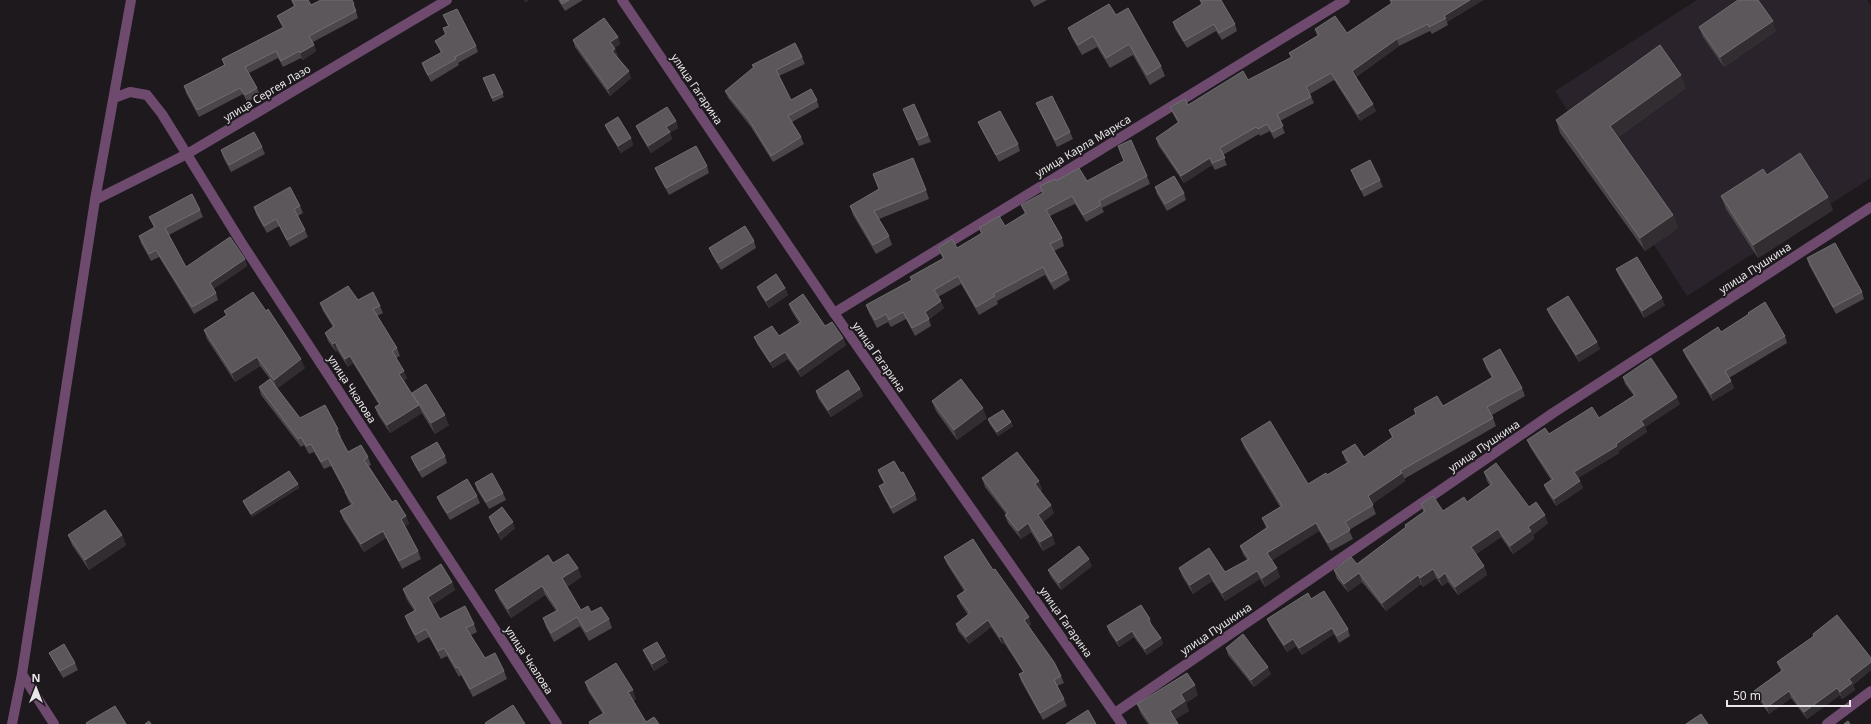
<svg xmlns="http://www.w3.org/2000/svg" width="1871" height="724" font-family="'Noto Sans',sans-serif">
  <rect width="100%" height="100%" fill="#1d191d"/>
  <path fill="#2b232b" d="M1697,0H1867L1871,6V178L1687,296L1555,91Z"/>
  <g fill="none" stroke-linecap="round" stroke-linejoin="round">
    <g stroke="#6f4a6f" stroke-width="10">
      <path d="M622,0L834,313L1122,724"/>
      <path d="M114,98L130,92L147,95L162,114L241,242L557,724"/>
      <path d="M95,200L187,154L447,0"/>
      <path d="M834,313L1345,0"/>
      <path d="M22,674L54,724"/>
      <path d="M1115,713L1553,413L1871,207"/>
      <path d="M12,724L22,674L95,200L131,0"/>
      <path d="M1827,724L1871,691"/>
    </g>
  </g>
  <g fill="#4a464a">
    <path d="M291,0H308L311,5L354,4L358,18L313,42L316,51L303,60L301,58L283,67L278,58L249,73L257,88L260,95L247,102L243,94L199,117L186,93L184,86L224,65L222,59L283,28L280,23L277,16L294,6Z"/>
    <path d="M558,0H583L565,11Z"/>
    <path d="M1030,0H1047L1034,7Z"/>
    <path d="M1200,0L1235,24L1237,31L1222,40L1216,31L1187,48L1175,29L1173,22L1202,4Z"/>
    <path d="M1390,0H1483L1447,22L1448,25L1432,34L1430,31L1399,46L1356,77L1376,111L1360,121L1334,80L1310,94L1314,103L1280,121L1285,133L1274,139L1270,131L1260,136L1259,134L1223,155L1227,165L1215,170L1212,165L1184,183L1158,145L1156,138L1178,123L1173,114L1170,107L1188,105L1248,80L1291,58L1289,53L1317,36L1315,29L1347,33L1391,4Z"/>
    <path d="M443,15L476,46L478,52L458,63L459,65L431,82L424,69L422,63L441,53L435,41L445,35L443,28L448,26Z"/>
    <path d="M1116,15L1161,66L1165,76L1150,85L1133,55L1110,68L1097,47L1082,55L1072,38L1068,28Z"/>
    <path d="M1699,27L1776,31L1724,67L1703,37Z"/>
    <path d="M618,37L620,44L614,48L618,56L617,57L631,78L610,96L575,47L573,40Z"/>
    <path d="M802,57L805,64L779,76L791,100H817L819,107L792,122L801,137L804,144L773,162L751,127L728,98L725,91L753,68L752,65Z"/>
    <path d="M494,74L504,97L493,102L483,78Z"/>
    <path d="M1686,88L1618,137L1673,215L1678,228L1645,251L1560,133L1556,120Z"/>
    <path d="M1036,103L1070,132L1073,139L1057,147L1039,110Z"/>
    <path d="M903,109L928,135L931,142L919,146Z"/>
    <path d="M676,121L678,128L670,133L672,139L651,153L639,133L636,126Z"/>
    <path d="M978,122L1018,144L1020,151L999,162L981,129Z"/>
    <path d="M605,125L631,138L633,145L621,153L608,132Z"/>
    <path d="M1118,146L1147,176L1150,184L1102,208L1104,212L1086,222L1075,204L1050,216L1062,238L1064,246L1054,251L1067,273L1070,280L1054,290L1045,275L997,301L998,304L979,315L961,284L938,297L944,308L929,319L931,326L915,336L906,319L891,327L888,322L877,328L869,313L866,305L911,280L910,277L943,259L938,248H957L981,234L979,228L1005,226L1025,214L1021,205L1043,194L1040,186L1056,181H1087L1124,161Z"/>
    <path d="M262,147L265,154L231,172L223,157L221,150Z"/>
    <path d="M707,166L709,173L669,195L658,175L655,168Z"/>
    <path d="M1351,170L1380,180L1383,187L1364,197L1354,177Z"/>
    <path d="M1767,175L1833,210L1758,258L1726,209L1721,196Z"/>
    <path d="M1155,187L1184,193L1186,200L1167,211L1157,194Z"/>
    <path d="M926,190L929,199L879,219L889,236L892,245L876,254L853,215L850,206Z"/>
    <path d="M300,206L303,213L298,216L305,230L308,237L290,247L279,226L267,233L256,214L254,207Z"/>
    <path d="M200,210L203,217L169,235L186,267L245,259L247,266L213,289L216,293L218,300L194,314L159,257L151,261L141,243L139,236L154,228L149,217Z"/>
    <path d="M754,241L756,248L721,270L712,255L709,248Z"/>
    <path d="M1807,258L1862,292L1864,299L1836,314L1809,265Z"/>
    <path d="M1616,269L1665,305L1644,318L1619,276Z"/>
    <path d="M757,287L785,288L788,295L769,308L760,294Z"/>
    <path d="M358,300L380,306L383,313L377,316L397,348L400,356L396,358L407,378L404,380L413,396L412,393L449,425L435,434L422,413L390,433L378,415L375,407L379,405L353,363L348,367L337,350L336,352L328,341L325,333L333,327L323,311L320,303Z"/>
    <path d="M789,304L843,338L846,345L801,377L788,359L773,368L757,344L754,337L779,336L799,323L791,310Z"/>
    <path d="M1547,309L1600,349L1579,362L1550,316Z"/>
    <path d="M224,311L305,368L277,388L300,418L338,429L341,437H340L348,452L368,457L371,465L369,466L392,502L406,516L409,524L405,526L418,551L421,559L402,569L386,538L364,552L343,519L340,511L351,505L348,500L345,492L331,466L324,469L314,452L309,454L304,445L301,447L261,395L259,387L270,379L260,366L235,382L207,339L204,330L226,315Z"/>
    <path d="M1748,313L1785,336L1787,343L1729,378L1731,381L1734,388L1713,401L1686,357L1683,350L1721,332L1749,315Z"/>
    <path d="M1483,359L1522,388L1525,396L1492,415L1496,426L1404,479L1405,481L1372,504L1376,514L1349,530L1353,539L1331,551L1319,531L1272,560L1280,577L1265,587L1260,579L1225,601L1212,581L1193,594L1182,576L1179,568L1225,572L1247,560L1243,554L1240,546L1266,528L1262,518L1280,507L1244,447L1241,439L1308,484L1327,475L1347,463L1345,460L1342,452L1364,457L1392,438L1389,430L1416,415L1414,409L1443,406L1492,378L1486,368Z"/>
    <path d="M1623,377L1680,404L1645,427L1647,432L1618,451L1619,453L1578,478L1583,488L1556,506L1547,492L1544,485L1551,480L1530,447L1527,440L1599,418L1634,396L1625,384Z"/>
    <path d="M860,389L863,396L831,417L818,398L816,391Z"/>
    <path d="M932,401L987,418L957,440L936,411Z"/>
    <path d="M988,419L1011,422L1013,426L998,436L989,423Z"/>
    <path d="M445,456L447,463L422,478L414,464L411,457Z"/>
    <path d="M878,470L901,473L915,494L917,500L893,514L881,492L879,486L884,483L880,476Z"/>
    <path d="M1484,472L1529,507L1548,523L1533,535L1534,539L1513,554L1501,537L1476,554L1484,566L1487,575L1458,595L1448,582L1442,586L1436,578L1423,587L1421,584L1386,611L1362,582L1348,592L1337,579L1334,570L1357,564L1406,527L1405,525L1423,512L1421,504L1443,511L1467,502L1490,486L1487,481Z"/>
    <path d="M982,478L1042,489L1040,491L1054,513L1043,522L1052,535L1055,544L1043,551L1031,532L1021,539L1008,523L1005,515L1006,514L985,487Z"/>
    <path d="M475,483L503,493L506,500L489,509L477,490Z"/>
    <path d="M298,484L299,488L252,517L244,504L243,501Z"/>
    <path d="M477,496L480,503L450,520L440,504L437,497Z"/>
    <path d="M489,517L515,528L501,540L492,524Z"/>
    <path d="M68,535H122L126,545L89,570L72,545Z"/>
    <path d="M944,557L993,570L1031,624L1029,626L1061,676L1064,683L1057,686L1064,699L1067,706L1043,720L1021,681L1019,674L1023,672L1004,643L1002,644L991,627L969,644L958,631L956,624L968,615L960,603L957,596L964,591L947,564Z"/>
    <path d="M553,563L578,568L581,577L567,587L581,610L591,612L609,619L612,628L589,641L580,626L554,642L546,627L543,618L556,611L545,595L511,618L499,599L495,590Z"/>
    <path d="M1092,566L1061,590L1051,577L1048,570Z"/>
    <path d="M452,582L455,590L432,605L440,619L474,624L477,632L471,635L485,658L504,671L507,679L473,697L461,675L459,677L447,656L441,659L429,637L418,643L408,624L405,616L414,611L406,598L403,589Z"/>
    <path d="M1311,599L1348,629L1350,636L1339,643L1334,634L1302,655L1296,646L1287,652L1270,626L1267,619Z"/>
    <path d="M1150,619L1152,626L1161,638L1163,644L1147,655L1134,637L1119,647L1109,632L1107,626Z"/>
    <path d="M1813,634L1871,658V670L1853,685L1855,690L1842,699L1840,695L1807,719L1791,698L1769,714L1757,697L1754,691L1781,671L1780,669L1777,662L1814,636Z"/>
    <path d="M1226,648L1271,674L1254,687L1228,655Z"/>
    <path d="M643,650L665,656L668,662L654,671L646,657Z"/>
    <path d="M49,653L75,663L78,670L63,678L52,659Z"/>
    <path d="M585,682L636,699L633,701L646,722L659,724H589V722L603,714L588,691Z"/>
    <path d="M1198,695L1186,703L1189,711L1175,719L1178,724H1148L1141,714L1137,704Z"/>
  </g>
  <g fill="#312d31">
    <path d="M524,0H529L525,3Z"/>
    <path d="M1470,0H1483L1447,22L1444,16Z"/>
    <path d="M1773,21L1776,31L1724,67L1720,57Z"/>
    <path d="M618,37L620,44L613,49L610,42Z"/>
    <path d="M1397,39L1399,46L1354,78L1352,71Z"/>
    <path d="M314,45L316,51L303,60L300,53Z"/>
    <path d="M615,49L618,56L615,58L612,51Z"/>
    <path d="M629,71L631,78L610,96L608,89Z"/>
    <path d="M1681,75L1686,88L1615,139L1610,126Z"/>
    <path d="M1373,104L1376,111L1360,121L1358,114Z"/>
    <path d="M676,121L678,128L670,133L672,139L651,153L648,146L666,127Z"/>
    <path d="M631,138L633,145L621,153L618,146Z"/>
    <path d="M1210,158L1212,165L1184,183L1181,176Z"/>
    <path d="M1828,197L1833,210L1758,258L1753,245Z"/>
    <path d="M1673,215L1678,228L1645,251L1640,238Z"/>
    <path d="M245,259L247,266L212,290L210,283Z"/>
    <path d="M785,288L788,295L769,308L766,301Z"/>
    <path d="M1662,298L1665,305L1644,318L1642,311Z"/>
    <path d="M941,301L944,308L928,320L925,312Z"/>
    <path d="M843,338L846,345L801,377L798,370Z"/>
    <path d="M335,342L337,350L336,352L333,344Z"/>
    <path d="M1597,342L1600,349L1579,362L1576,355Z"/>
    <path d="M785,352L788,359L773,368L770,362Z"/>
    <path d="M350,356L353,363L348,367L345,359Z"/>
    <path d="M257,357L260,366L235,382L232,373Z"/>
    <path d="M301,359L305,368L277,389L274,380Z"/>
    <path d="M404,371L407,378L402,381L399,374Z"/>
    <path d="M1731,381L1734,388L1713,401L1711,394Z"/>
    <path d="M860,389L863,396L831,417L828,410Z"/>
    <path d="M1677,397L1680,404L1645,427L1647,432L1618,451L1619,453L1577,479L1574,472L1616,444L1641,421Z"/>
    <path d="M419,405L422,413L390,433L387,425Z"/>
    <path d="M983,408L987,418L957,440L954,430Z"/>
    <path d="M445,415L449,425L435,434L431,423Z"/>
    <path d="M1011,422L1013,426L998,436L997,432Z"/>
    <path d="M1402,473L1405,481L1371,505L1368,496Z"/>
    <path d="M1039,481L1042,489L1038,492L1035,484Z"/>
    <path d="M1580,481L1583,488L1556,506L1554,499Z"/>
    <path d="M298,484L299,488L252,517L251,514Z"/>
    <path d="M1051,505L1054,513L1042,523L1038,515Z"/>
    <path d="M1545,515L1548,523L1533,535L1534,539L1513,554L1510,546L1528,527Z"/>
    <path d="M406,516L409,524L404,527L401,519Z"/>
    <path d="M513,522L515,528L501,540L498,533Z"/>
    <path d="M1028,523L1031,532L1021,539L1018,531Z"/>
    <path d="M1316,523L1319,531L1270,562L1267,553Z"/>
    <path d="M1498,529L1501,537L1474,555L1471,547Z"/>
    <path d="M383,531L386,538L364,552L361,544Z"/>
    <path d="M122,535L126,545L89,570L85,560Z"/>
    <path d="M1052,535L1055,544L1043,551L1040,542Z"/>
    <path d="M1089,559L1092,566L1061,590L1059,583Z"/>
    <path d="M1484,566L1487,575L1458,595L1455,587Z"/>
    <path d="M578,568L581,577L565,588L562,578Z"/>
    <path d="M1277,568L1280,577L1265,587L1262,578Z"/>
    <path d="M1433,569L1436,578L1423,587L1420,578Z"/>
    <path d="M1257,571L1260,579L1225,601L1222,593Z"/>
    <path d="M1209,573L1212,581L1193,594L1190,585Z"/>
    <path d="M1359,573L1362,582L1348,592L1344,584Z"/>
    <path d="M1445,573L1448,582L1442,586L1439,578Z"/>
    <path d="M1418,575L1421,584L1386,611L1382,603Z"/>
    <path d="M452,582L455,590L431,606L428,597Z"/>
    <path d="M542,586L545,595L511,618L508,609Z"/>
    <path d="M1029,617L1031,624L1027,627L1024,620Z"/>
    <path d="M988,620L991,627L969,644L966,637Z"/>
    <path d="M1332,628L1334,634L1302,655L1299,648Z"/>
    <path d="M1132,631L1134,637L1119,647L1117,641Z"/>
    <path d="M1002,636L1004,643L1002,644L1000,637Z"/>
    <path d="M1161,638L1163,644L1147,655L1145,649Z"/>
    <path d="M1293,639L1296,646L1287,652L1284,645Z"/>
    <path d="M665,656L668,662L654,671L652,664Z"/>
    <path d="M1871,662V670L1853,685L1855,690L1842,699L1840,692L1849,679Z"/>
    <path d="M1268,667L1271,674L1254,687L1251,680Z"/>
    <path d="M1195,685L1198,695L1186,703L1189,711L1173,721L1170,711L1181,694Z"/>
    <path d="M1837,688L1840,695L1807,719L1804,712Z"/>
    <path d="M633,690L636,699L631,702L628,692Z"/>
    <path d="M1789,691L1791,698L1769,714L1767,707Z"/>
  </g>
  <g fill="#5b575b" stroke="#716e71">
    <path d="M292,0H308L311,5L321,0H352L354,4L353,5L356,11L309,36L314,45L300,53L299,51L281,61L276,51L245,67L257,88L245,95L240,88L197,110L184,86L225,65L222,59L284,27L277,16L295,6Z"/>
    <path d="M560,0H569L562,4Z"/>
    <path d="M1200,0H1221L1235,24L1219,33L1214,24L1184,41L1173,22L1202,4Z"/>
    <path d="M1390,0H1470L1444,16L1446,18L1429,27L1428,24L1397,39L1352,71L1373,104L1358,114L1331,73L1306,87L1311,97L1277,114L1283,126L1272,132L1267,124L1258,129L1256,127L1220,148L1225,158L1212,163L1210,158L1181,176L1156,138L1179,122L1170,107L1185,99L1188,105L1243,71L1248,80L1292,57L1289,53L1319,35L1315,29L1335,16L1347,33L1392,3Z"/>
    <path d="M1738,0H1758L1773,21L1720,57L1699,27Z"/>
    <path d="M1109,4L1116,15L1128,8L1161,66L1147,75L1129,44L1106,58L1093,36L1078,45L1068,28Z"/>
    <path d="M457,9L476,46L455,57L456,59L428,75L422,63L442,52L435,41L446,34L443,28L449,26L443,15Z"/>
    <path d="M604,18L618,37L610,42L615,49L612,51L629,71L608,89L573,40Z"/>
    <path d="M795,43L802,57L776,70L791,100L811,89L817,100L788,116L801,137L771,156L749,120L725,91L754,67L752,65Z"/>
    <path d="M1660,45L1681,75L1610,126L1673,215L1640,238L1556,120Z"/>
    <path d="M494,74L503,93L492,98L483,78Z"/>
    <path d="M1052,96L1070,132L1055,140L1036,103Z"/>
    <path d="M914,104L928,135L917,140L903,109Z"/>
    <path d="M667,107L676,121L666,127L670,132L648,146L636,126Z"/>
    <path d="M1000,111L1018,144L996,155L978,122Z"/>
    <path d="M618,117L631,138L618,146L605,125Z"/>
    <path d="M254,132L262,147L229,165L221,150Z"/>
    <path d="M1131,140L1147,176L1099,201L1101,205L1083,215L1072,196L1046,210L1062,238L1050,244L1067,273L1051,282L1043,267L993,294L995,296L976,307L958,276L934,290L941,301L925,312L929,319L912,328L903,312L889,320L886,314L875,320L866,305L912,280L910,277L944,258L938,248L952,239L957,248L982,233L979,228L999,216L1005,226L1026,213L1021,205L1043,193L1040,186L1055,179L1056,181L1079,168L1087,181L1124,161L1118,146Z"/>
    <path d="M696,146L707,166L666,188L655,168Z"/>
    <path d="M1800,153L1828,197L1753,245L1721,196L1763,169L1767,175Z"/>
    <path d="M913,158L926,190L874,211L889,236L873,245L850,206L879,189L873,174Z"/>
    <path d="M1370,160L1380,180L1361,190L1351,170Z"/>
    <path d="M1174,176L1184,193L1165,204L1155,187Z"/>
    <path d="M290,187L300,206L294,209L305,230L287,240L276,219L264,226L254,207Z"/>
    <path d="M192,194L200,210L165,228L186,267L230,237L245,259L210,283L216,293L192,307L156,250L149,254L139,236L155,227L149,217Z"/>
    <path d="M745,226L754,241L718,263L709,248Z"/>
    <path d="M1835,243L1862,292L1833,307L1807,258Z"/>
    <path d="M1637,257L1662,298L1642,311L1616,269Z"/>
    <path d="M776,274L785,288L766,301L757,287Z"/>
    <path d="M348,286L358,300L373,292L380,306L373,309L397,348L392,351L404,371L399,374L419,405L387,425L375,407L380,404L350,356L345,359L335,342L333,344L325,333L334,326L320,303Z"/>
    <path d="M253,292L266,311L268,309L301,359L274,380L257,357L232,373L204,330L227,315L224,311Z"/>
    <path d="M803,294L825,326L832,322L843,338L798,370L785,352L770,362L754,337L772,326L779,336L801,322L789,304Z"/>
    <path d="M1568,296L1597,342L1576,355L1547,309Z"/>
    <path d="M1765,302L1785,336L1725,371L1731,381L1711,394L1683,350L1718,327L1721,332L1749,314L1748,313Z"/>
    <path d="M1500,349L1522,388L1487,407L1493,418L1400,471L1402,473L1368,496L1373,505L1345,522L1350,530L1328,543L1316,523L1267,553L1277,568L1262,578L1257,571L1222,593L1209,573L1190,585L1179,568L1209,548L1225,572L1249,559L1240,546L1268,527L1262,518L1282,506L1241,439L1270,421L1308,484L1326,473L1327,475L1349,462L1342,452L1355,444L1364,457L1393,437L1389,430L1416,414L1414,409L1437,396L1443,406L1493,377L1483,359Z"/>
    <path d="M1651,358L1677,397L1641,421L1644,425L1616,444L1617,446L1574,472L1580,481L1554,499L1544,485L1553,479L1527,440L1545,428L1549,434L1592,407L1599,418L1635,395L1623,377Z"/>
    <path d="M848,370L860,389L828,410L816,391Z"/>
    <path d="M270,379L300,418L325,405L338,429L336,430L348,452L361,445L368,457L364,460L392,502L396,500L406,516L401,519L418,551L399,561L383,531L361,544L340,511L353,504L345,492H346L328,458L321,462L311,444L306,446L301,437L298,439L259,387Z"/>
    <path d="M961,379L983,408L954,430L932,401Z"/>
    <path d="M426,384L445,415L431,423L412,393Z"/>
    <path d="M1003,410L1011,422L997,432L988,419Z"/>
    <path d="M437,442L445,456L419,471L411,457Z"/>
    <path d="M1017,452L1039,481L1035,484L1051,505L1038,515L1052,535L1040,542L1028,523L1018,531L1005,515L1008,513L982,478Z"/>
    <path d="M894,461L901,473L903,472L915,494L891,508L879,486L885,483L878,470Z"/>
    <path d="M1496,463L1529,507L1536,502L1545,515L1528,527L1531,531L1510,546L1498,529L1471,547L1484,566L1455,587L1445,573L1439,578L1433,569L1420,578L1418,575L1382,603L1359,573L1344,584L1334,570L1351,557L1357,564L1406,527L1405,525L1425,511L1421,504L1433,496L1443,511L1464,497L1467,502L1492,484L1484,472Z"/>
    <path d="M289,471L298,484L251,514L243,501Z"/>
    <path d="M492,473L503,493L486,502L475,483Z"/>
    <path d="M467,479L477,496L447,513L437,497Z"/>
    <path d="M502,507L513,522L498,533L489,517Z"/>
    <path d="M105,510L122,535L85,560L68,535Z"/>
    <path d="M973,539L993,570L995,569L1029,617L1024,620L1054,662L1061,676L1054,680L1064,699L1040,713L1019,674L1024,672L1002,636L1000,637L988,620L966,637L956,624L970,613L957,596L966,590L944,557Z"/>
    <path d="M1079,546L1089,559L1059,583L1048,570Z"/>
    <path d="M568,554L578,568L562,578L581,610L588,606L591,612L601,607L609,619L586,632L577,617L551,633L543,618L558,610L542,586L508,609L495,590L548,555L553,563Z"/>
    <path d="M441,564L452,582L428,597L440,619L465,606L474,624L466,628L485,658L495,653L504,671L470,689L458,667L456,668L444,648L438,651L426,629L415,635L405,616L416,610L403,589Z"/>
    <path d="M1324,591L1348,629L1337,636L1332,628L1299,648L1293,639L1284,645L1267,619L1308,593L1311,599Z"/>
    <path d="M1141,605L1150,619L1148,620L1161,638L1145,649L1132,631L1117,641L1107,626Z"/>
    <path d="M1837,615L1871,658V662L1849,679L1852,683L1840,692L1837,688L1804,712L1789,691L1767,707L1754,691L1783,670L1777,662L1814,636L1813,634Z"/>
    <path d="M1243,634L1268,667L1251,680L1226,648Z"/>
    <path d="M657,642L665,656L652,664L643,650Z"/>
    <path d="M64,644L75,663L60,671L49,653Z"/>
    <path d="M616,663L633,690L628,692L646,722L654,717L659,724H590L589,722L604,713L585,682Z"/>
    <path d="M1187,673L1195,685L1181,694L1185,701L1170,711L1178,724H1151L1137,704Z"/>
    <path d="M513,705L525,724H486L485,723Z"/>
    <path d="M115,706L126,724H87L86,723Z"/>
    <path d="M1088,710L1096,724H1066Z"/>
    <path d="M1701,714L1708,724H1686Z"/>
    <path d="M149,721L151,724H145Z"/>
    <path d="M1848,721L1850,724H1844Z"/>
  </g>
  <g text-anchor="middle" stroke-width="4" stroke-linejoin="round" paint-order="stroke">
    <g font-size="11" fill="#e8e6e8" stroke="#1d191d">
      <text transform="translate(697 89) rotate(56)" y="4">улица Гагарина</text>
      <text transform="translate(267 93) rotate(-31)" y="4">улица Сергея Лазо</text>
      <text transform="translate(1083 146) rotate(-31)" y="4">улица Карла Маркса</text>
      <text transform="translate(1755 268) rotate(-33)" y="4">улица Пушкина</text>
      <text transform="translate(879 357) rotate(55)" y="4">улица Гагарина</text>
      <text transform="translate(352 389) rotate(57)" y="4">улица Чкалова</text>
      <text transform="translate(1484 446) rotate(-34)" y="4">улица Пушкина</text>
      <text transform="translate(1066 622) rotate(55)" y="4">улица Гагарина</text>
      <text transform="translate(1216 629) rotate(-34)" y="4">улица Пушкина</text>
      <text transform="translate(529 660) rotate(57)" y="4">улица Чкалова</text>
    </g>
  </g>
  <g transform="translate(36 688)" stroke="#1d191d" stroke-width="3" paint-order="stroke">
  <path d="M0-3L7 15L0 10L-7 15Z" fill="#e8e6e8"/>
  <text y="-6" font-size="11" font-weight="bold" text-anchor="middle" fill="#e8e6e8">N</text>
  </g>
  <path d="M1727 700v6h123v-6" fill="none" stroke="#e8e6e8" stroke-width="2"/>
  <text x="1733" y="700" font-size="12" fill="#e8e6e8" stroke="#1d191d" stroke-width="3" paint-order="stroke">50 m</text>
</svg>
